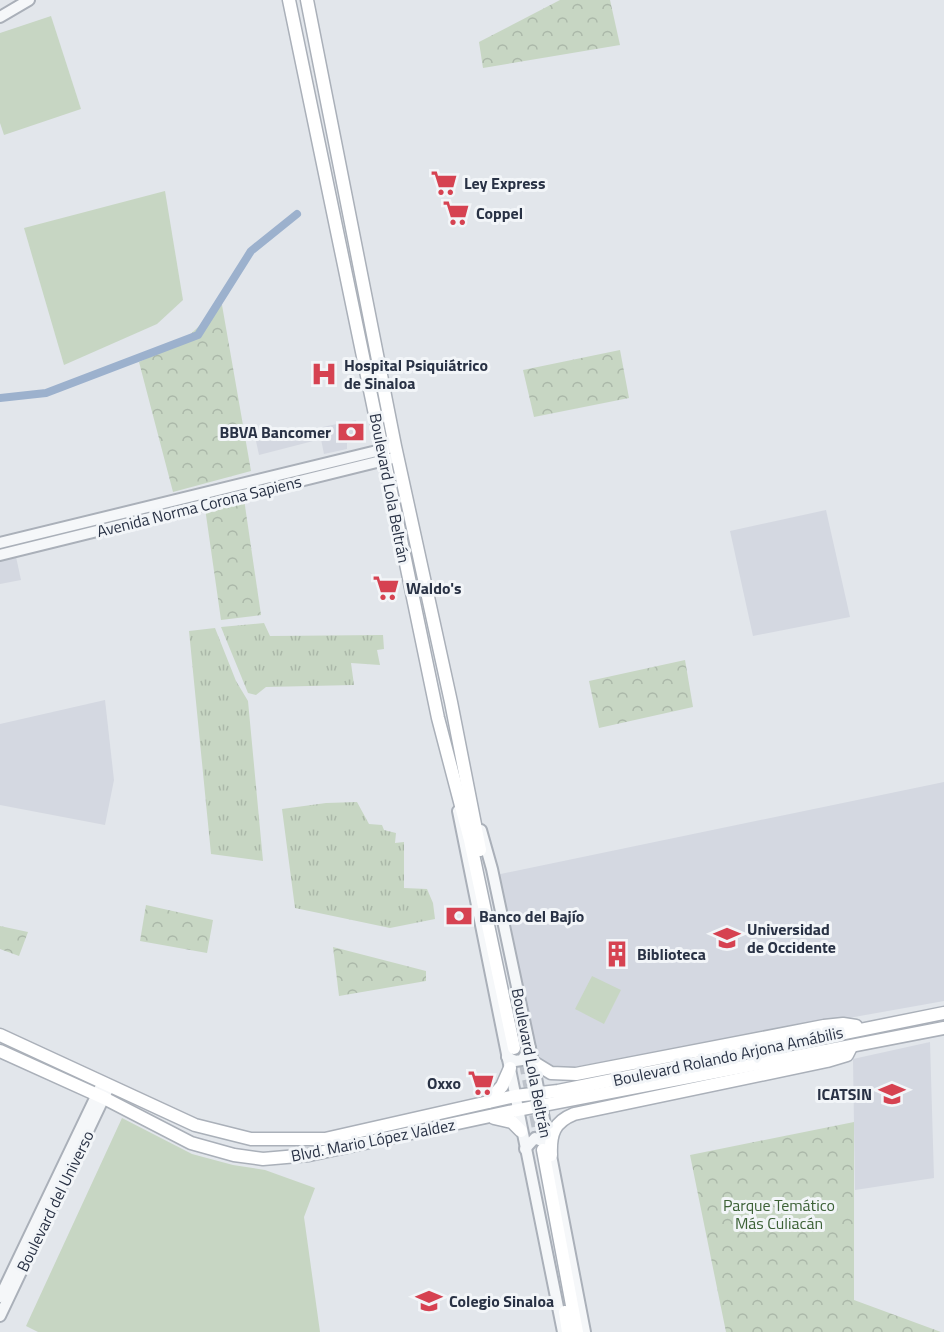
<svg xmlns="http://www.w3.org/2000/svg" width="944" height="1332" font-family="'Titillium Web',sans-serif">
  <defs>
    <pattern id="grass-tufts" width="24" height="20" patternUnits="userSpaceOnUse" patternTransform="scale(1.5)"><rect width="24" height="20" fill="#c7d6c3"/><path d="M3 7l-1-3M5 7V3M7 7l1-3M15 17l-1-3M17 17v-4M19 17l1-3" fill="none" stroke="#abb8a9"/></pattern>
    <pattern id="forest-crowns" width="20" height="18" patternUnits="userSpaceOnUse" patternTransform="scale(1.5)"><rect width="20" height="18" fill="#c7d6c3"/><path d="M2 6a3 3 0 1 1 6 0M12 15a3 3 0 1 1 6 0" fill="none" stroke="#abb8a9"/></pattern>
  </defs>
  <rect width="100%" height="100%" fill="#e2e6eb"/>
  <g fill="#d4d8e1">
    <path d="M356,420L360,441L347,443V449L324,454L321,439L259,455L256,441Z"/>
    <path d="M826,510L850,617L753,636L730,531Z"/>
    <path d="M15,552L21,580L0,584V555Z"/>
    <path d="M105,700L114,780L105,825L0,805V724Z"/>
    <path d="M944,782V1001L540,1073L496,875Z"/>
    <path d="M930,1042L934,1178L855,1190L853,1059Z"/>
  </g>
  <g fill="url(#grass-tufts)">
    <path d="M264,623L270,636L383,635L384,649L377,650L380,665L351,663L354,685L266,687L256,695L248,693L221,627Z"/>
    <path d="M215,628L236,681L248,701L263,861L211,854L189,631Z"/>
    <path d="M357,802L369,824L382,825L384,830L396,833L395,843L404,842V888L427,889L433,903L435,919L390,928L295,908L282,809L326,803Z"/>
  </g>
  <g fill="url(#forest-crowns)">
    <path d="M560,0H610L620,45L483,68L479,42Z"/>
    <path d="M222,305L251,471L173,492L139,362L182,342Z"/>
    <path d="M620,350L629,398L534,417L523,370Z"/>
    <path d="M244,499L261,615L221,620L205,508Z"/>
    <path d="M685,660L693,707L599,728L589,681Z"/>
    <path d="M146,905L213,920L207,953L140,941Z"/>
    <path d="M0,926L28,932L19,956L0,949Z"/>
    <path d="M333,947L426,971V981L339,996Z"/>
    <path d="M854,1122V1300L941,1332H726L690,1155Z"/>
  </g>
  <g fill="#c7d6c3">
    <path d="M51,16L81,109L4,135L0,123V33Z"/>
    <path d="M165,191L183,300L157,324L64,365L24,228Z"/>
    <path d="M592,976L621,990L604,1024L575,1009Z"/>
    <path d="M122,1118L192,1154L233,1165L265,1170L315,1188L304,1217L320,1332H38L26,1326Z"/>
  </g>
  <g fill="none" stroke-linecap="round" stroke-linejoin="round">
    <path stroke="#9cb1cd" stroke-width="8" d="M0,398L46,393L198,335L251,251L297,214"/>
    <path stroke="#bdc2ca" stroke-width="12" stroke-dasharray="12 6" stroke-linecap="butt" d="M521,1044L542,1149"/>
    <g stroke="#aab0b9" stroke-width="14">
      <g id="tertiary">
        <path d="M0,17L29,0"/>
        <path d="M0,543L389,448"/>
        <path d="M0,555L393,458"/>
        <path d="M458,811L563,1332"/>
        <path d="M481,830L492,869L533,1062L585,1332"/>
        <path d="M507,1057L515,1061L522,1060L530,1048"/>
        <path d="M525,1149L535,1138L548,1144"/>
        <path d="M0,1297L100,1088"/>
        <path d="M0,1316L107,1091"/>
      </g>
    </g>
    <g stroke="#aab0b9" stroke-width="15">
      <g id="secondary">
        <path d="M289,0L438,718L470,840L514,1048"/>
        <path d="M307,0L395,446L451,702L480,850"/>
        <path d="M0,1035L195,1125L251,1139H325L515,1096L558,1091L944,1013"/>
        <path d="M0,1051L104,1098L191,1143L234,1155L263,1159L309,1155L518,1110L944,1028"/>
        <path d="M533,1062L551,1073L576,1074L824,1026L843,1024L856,1026"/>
        <path d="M488,1102L502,1086L510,1068"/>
        <path d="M494,1118L512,1122L521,1131"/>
        <path d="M543,1150L577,1332"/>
        <path d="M551,1155C550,1134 554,1122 574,1114L827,1061L847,1055L851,1047"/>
        <path d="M565,1312L568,1332"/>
      </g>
    </g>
    <use href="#tertiary" stroke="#f5f7f9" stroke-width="10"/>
    <use href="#secondary" stroke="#fff" stroke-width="12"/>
  </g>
  <defs>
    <g id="supermarket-bare" transform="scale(2.07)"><path d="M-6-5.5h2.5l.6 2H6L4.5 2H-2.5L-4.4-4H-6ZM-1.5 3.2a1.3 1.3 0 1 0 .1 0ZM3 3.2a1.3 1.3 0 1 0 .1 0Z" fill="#d64251" stroke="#f2f5f8" stroke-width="2.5" paint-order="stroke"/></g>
    <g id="hospital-bare" transform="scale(2.07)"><path d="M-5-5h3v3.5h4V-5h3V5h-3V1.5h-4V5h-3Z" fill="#d64251" stroke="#f2f5f8" stroke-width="2.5" paint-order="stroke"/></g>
    <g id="bank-bare" transform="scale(2.07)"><path d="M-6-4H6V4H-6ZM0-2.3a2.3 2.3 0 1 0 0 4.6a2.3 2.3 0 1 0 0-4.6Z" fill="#d64251" stroke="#f2f5f8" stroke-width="2.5" paint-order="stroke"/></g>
    <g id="university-bare" transform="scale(2.07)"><path d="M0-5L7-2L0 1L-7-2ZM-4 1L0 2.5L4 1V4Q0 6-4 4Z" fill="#d64251" stroke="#f2f5f8" stroke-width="2.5" paint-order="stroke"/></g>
    <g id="building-bare" transform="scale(2.07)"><path d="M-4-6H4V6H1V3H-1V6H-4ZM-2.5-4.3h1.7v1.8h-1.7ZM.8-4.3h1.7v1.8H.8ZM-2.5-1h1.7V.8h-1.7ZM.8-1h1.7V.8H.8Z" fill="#d64251" stroke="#f2f5f8" stroke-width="2.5" paint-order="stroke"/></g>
    <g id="school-bare" transform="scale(2.07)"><path d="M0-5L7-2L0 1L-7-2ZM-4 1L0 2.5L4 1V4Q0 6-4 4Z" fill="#d64251" stroke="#f2f5f8" stroke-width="2.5" paint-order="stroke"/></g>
  </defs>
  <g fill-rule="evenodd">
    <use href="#supermarket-bare" x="444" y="183"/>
    <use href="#supermarket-bare" x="456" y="213"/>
    <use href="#hospital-bare" x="324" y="374"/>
    <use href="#bank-bare" x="351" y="432"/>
    <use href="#supermarket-bare" x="386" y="588"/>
    <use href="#bank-bare" x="459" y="916"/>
    <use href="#university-bare" x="727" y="938"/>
    <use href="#building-bare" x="617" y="954"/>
    <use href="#supermarket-bare" x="481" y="1083"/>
    <use href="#school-bare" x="892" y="1094"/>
    <use href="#school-bare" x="429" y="1301"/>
  </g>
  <g text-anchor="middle" stroke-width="6" stroke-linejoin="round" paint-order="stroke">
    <g font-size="16" font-weight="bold" fill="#293245" stroke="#f2f5f8" text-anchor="start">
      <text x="464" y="189">Ley Express</text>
      <text x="476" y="219">Coppel</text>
      <text x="344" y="371">Hospital Psiquiátrico<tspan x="344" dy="18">de Sinaloa</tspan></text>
      <text x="331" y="438" text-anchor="end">BBVA Bancomer</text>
      <text x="406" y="594">Waldo's</text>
      <text x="479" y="922">Banco del Bajío</text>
      <text x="747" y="935">Universidad<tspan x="747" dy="18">de Occidente</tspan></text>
      <text x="637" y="960">Biblioteca</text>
      <text x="461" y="1089" text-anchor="end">Oxxo</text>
      <text x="872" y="1100" text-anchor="end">ICATSIN</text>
      <text x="449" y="1307">Colegio Sinaloa</text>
    </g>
    <g font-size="16" fill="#293245" stroke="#f2f5f8">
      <text transform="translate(390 488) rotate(79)" y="6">Boulevard Lola Beltrán</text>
      <text transform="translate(199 506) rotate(-14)" y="6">Avenida Norma Corona Sapiens</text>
      <text transform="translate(728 1056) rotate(-12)" y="6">Boulevard Rolando Arjona Amábilis</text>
      <text transform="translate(532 1063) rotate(79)" y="6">Boulevard Lola Beltrán</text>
      <text transform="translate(373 1140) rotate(-11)" y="6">Blvd. Mario López Valdez</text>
      <text transform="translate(55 1201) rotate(-64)" y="6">Boulevard del Universo</text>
    </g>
    <g font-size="16" fill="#3c6136" stroke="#f2f5f8">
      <text x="779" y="1211">Parque Temático<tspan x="779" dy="18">Más Culiacán</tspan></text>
    </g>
  </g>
</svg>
